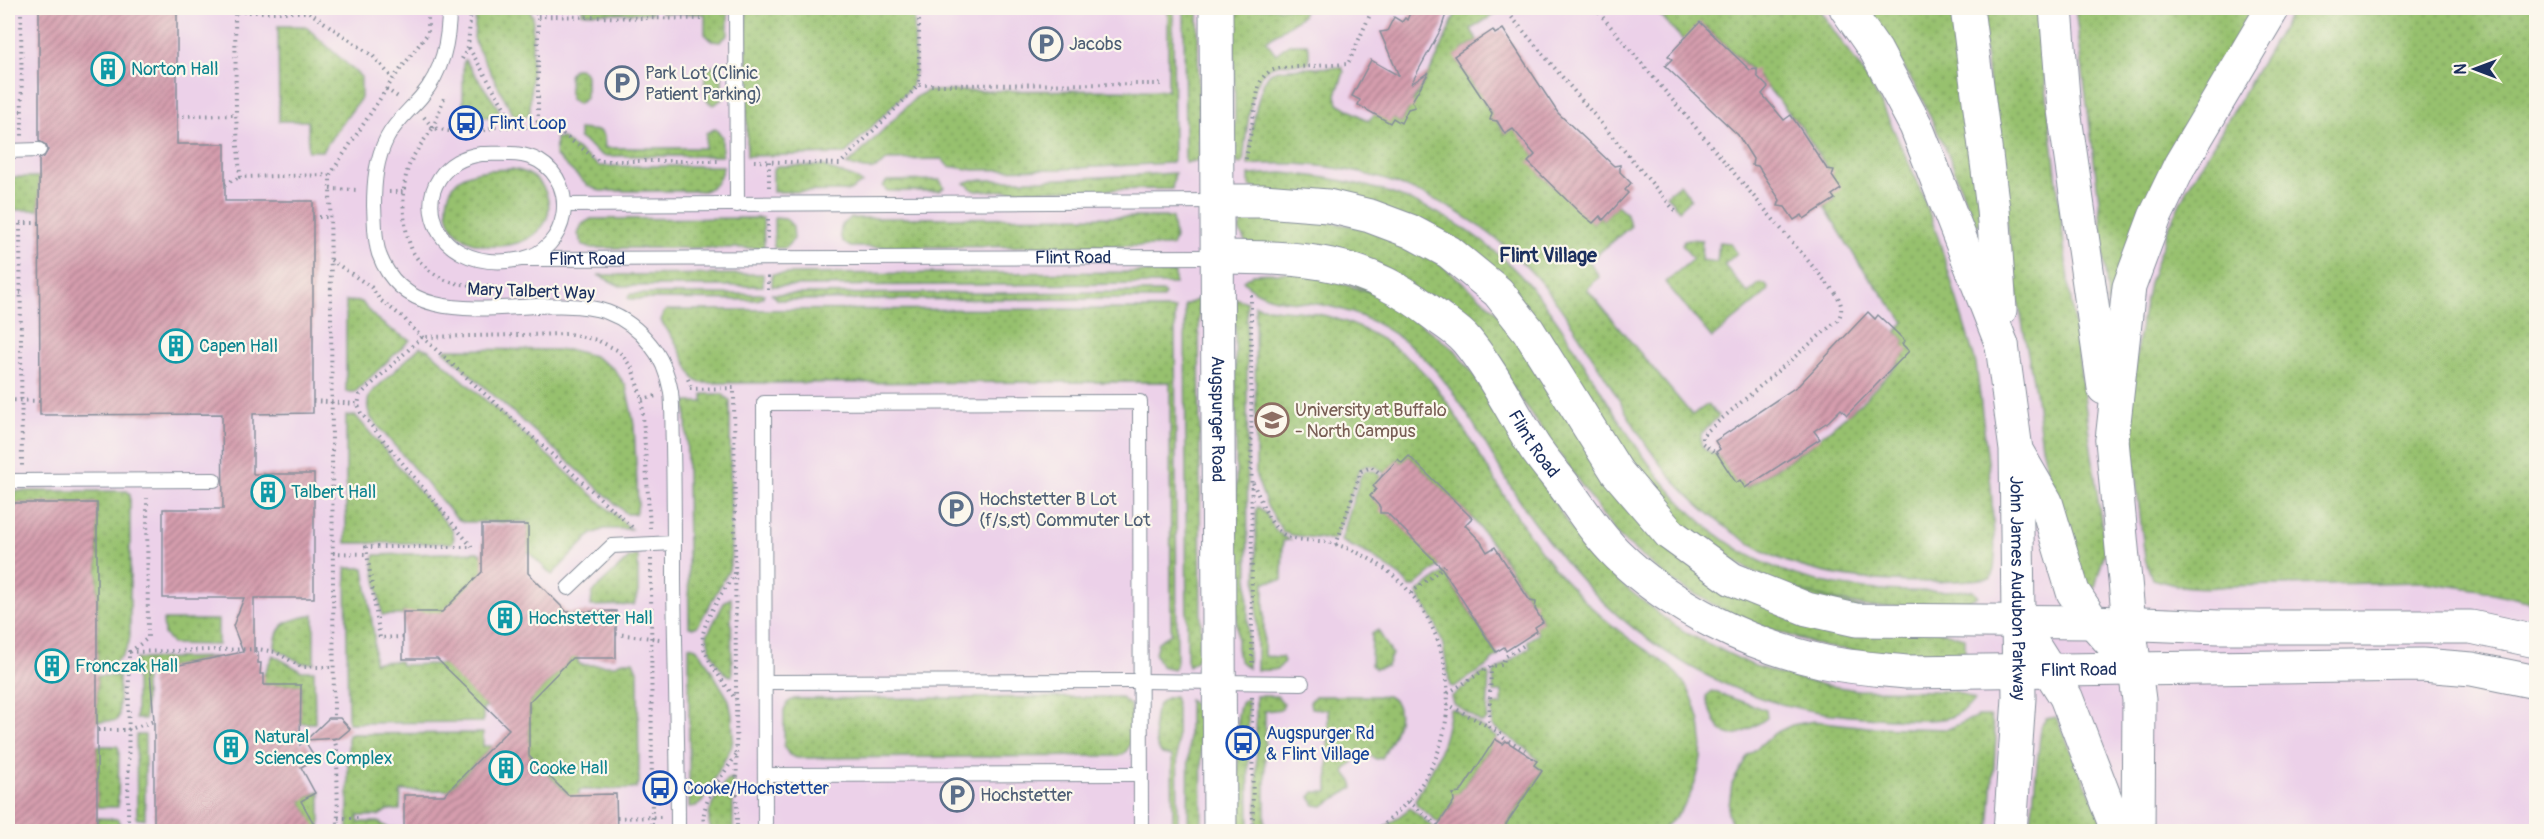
<svg xmlns="http://www.w3.org/2000/svg" width="2544" height="839" font-family="Pangolin,sans-serif">
  <defs>
    <pattern id="grass-dots" width="8" height="8" patternUnits="userSpaceOnUse" patternTransform="scale(1.5)"><rect width="8" height="8" fill="#97c16e"/><path d="M2 2h.1M6 6h.1" fill="none" stroke="#7a9d5e" stroke-width="1.8" stroke-linecap="round"/></pattern>
    <pattern id="building-hatch" width="6" height="6" patternUnits="userSpaceOnUse" patternTransform="scale(1.5)"><rect width="6" height="6" fill="#d59dad"/><path d="M-1 1l2-2M0 6l6-6M5 7l2-2" fill="none" stroke="#ac8090"/></pattern>
  </defs>
  <rect width="100%" height="100%" fill="#fbf7ec"/>
  <filter id="ink" filterUnits="userSpaceOnUse"><feTurbulence type="fractalNoise" baseFrequency=".0167" numOctaves="2"/><feDisplacementMap in="SourceGraphic" scale="12" xChannelSelector="R" yChannelSelector="G"/><feConvolveMatrix kernelMatrix="1 2 1 2 8 2 1 2 1" color-interpolation-filters="sRGB"/></filter>
  <filter id="wash" filterUnits="userSpaceOnUse"><feTurbulence type="fractalNoise" baseFrequency=".008" numOctaves="4" result="noise"/><feDisplacementMap in="SourceGraphic" scale="24" xChannelSelector="R" yChannelSelector="G"/><feGaussianBlur stdDeviation="1.35" result="paint"/><feColorMatrix in="noise" values="0 0 0 0 0 0 0 0 0 0 0 0 0 0 0 0 0 1.4 0 .05"/><feComposite in="paint" operator="in"/></filter>
  <g filter="url(#wash)">
    <rect width="100%" height="100%" fill="#f2ecd6"/>
    <rect fill="#ecd1e9" x="8" y="8" width="2528" height="823"/>
    <g fill="url(#grass-dots)" stroke="#597866" stroke-width="1.5">
      <path d="M476,8H528L533,16L530,111L528,116H514L477,47L474,39Z"/>
      <rect x="582" y="8" width="70" height="5"/>
      <path d="M661,8H728V35L720,42L712,41L705,34V14L661,13Z"/>
      <path d="M746,8H914L915,72L911,87L845,154L747,156Z"/>
      <path d="M1168,8H1173L1174,160L1170,163L1061,169L974,170L948,166L942,159L887,160C872,175 864,169 846,164L853,160L917,96L927,91L1168,90Z"/>
      <path d="M1184,8H1198L1199,160L1185,163Z"/>
      <path d="M1234,8H1305L1302,16L1266,41L1276,54L1289,44H1307L1309,49V63C1297,64 1278,62 1268,69C1249,81 1246,141 1243,163L1240,164L1237,163L1235,154Z"/>
      <path d="M1458,8H1500L1501,10L1471,29L1477,40L1462,50L1464,54L1457,60L1478,93L1486,88L1491,95L1483,101L1505,134L1513,129L1516,132L1522,129L1537,147L1532,152L1535,155L1540,174L1593,223L1600,216L1603,220L1617,205L1626,213L1631,226L1589,261L1599,277L1587,289L1692,415L1707,405L1719,416L1701,434V444L1705,450L1718,455L1736,482L1740,480L1746,488L1806,449L1860,404L1898,364L1902,344L1905,341L1896,332L1904,322L1860,265L1824,206L1835,199L1832,195V175L1802,128L1757,75L1704,26L1683,40L1658,13L1670,8H1818L1865,75L1885,111L1918,183L1939,240L1976,364L1991,486L1995,554L1994,569L1991,578C1924,586 1826,584 1765,552C1720,528 1679,492 1650,450C1633,426 1620,400 1604,375C1583,342 1562,306 1536,277C1463,195 1357,156 1248,165C1249,147 1257,80 1272,72C1283,67 1327,68 1342,67L1344,72L1336,95L1338,103L1368,121L1375,114L1393,118L1401,123L1436,60Z"/>
      <path d="M1868,8H1954L1982,223L1975,226L1949,156L1917,89Z"/>
      <path d="M1979,8H2037L2067,271L2105,551L2095,587H2082L2068,550L2042,447L2035,391L2015,284Z"/>
      <path d="M2075,8H2259L2114,303H2108L2099,200Z"/>
      <path d="M2294,8H2536V603L2480,590L2424,582L2229,586C2201,590 2179,587 2152,579L2145,559L2129,420L2138,340L2149,283L2168,229L2187,189Z"/>
      <path d="M278,26H305L361,77V98L322,151H308V121H279Z"/>
      <path d="M465,60L499,109V117H463V64Z"/>
      <path d="M713,66L719,68L722,74V99L714,105C701,101 705,84 705,72Z"/>
      <path d="M579,68L584,71L586,76V98L578,104L570,99L569,76L572,70Z"/>
      <path d="M579,129L600,131L604,136L605,148H705L706,133L715,129L722,136V156H603L579,138Z"/>
      <path d="M556,138H562L599,166H723C721,179 716,186 704,191H600L588,186L555,155Z"/>
      <path d="M777,166H826V168L853,177L862,183L850,191L773,192V170Z"/>
      <path d="M512,169C526,171 539,178 545,191C571,253 449,268 447,209C446,169 483,170 512,169Z"/>
      <path d="M1175,173L1172,189L978,191L973,190L965,183L973,180H1041Z"/>
      <path d="M1282,173C1376,180 1454,206 1521,276C1551,307 1574,347 1596,383C1639,453 1683,524 1760,561C1827,593 1899,593 1972,590L1978,596L1962,605L1869,607L1786,589L1709,548L1652,496L1499,276L1249,186V175Z"/>
      <rect x="8" y="177" width="31" height="33"/>
      <path d="M940,180L944,187L940,191H887L883,186L887,181Z"/>
      <path d="M1680,184L1691,199L1679,210L1666,195Z"/>
      <path d="M1250,216H1293L1369,229L1432,257L1494,309L1674,555L1965,638V653H1876L1825,647L1739,619L1670,580L1616,534L1471,329L1246,243L1239,230L1243,220Z"/>
      <path d="M1172,217L1175,238L1172,246L851,247C841,243 838,235 842,225L851,218Z"/>
      <path d="M763,218L764,248H590L583,245L578,234L582,224L591,219Z"/>
      <path d="M774,218L786,219L793,226L794,239L785,248H774Z"/>
      <path d="M1688,239L1702,240L1701,260L1717,262L1719,242L1730,243L1737,253L1724,265L1748,293L1760,283L1765,284L1768,288L1766,293L1712,338L1665,282L1693,259L1682,245L1684,240Z"/>
      <path d="M1175,272V284L772,286V274Z"/>
      <path d="M1302,272L1383,296L1455,350L1486,391L1566,521L1582,543L1619,582L1663,617L1688,634L1752,665L1783,675L1824,685L1858,690L1955,691L1975,700L1974,702C1966,709 1956,716 1947,718C1926,723 1873,718 1850,716C1705,704 1591,614 1516,495C1487,449 1455,383 1414,349C1390,328 1359,313 1328,306C1296,299 1267,306 1243,281L1253,274Z"/>
      <path d="M763,274V286H620L598,275Z"/>
      <path d="M1162,292L1165,295L1162,299L778,300L772,294Z"/>
      <path d="M630,294H764L762,298L757,300L630,299L628,298Z"/>
      <path d="M1235,298L1247,302L1248,668L1239,660L1237,648Z"/>
      <path d="M1199,299L1201,649L1197,660L1189,666L1187,660L1185,305Z"/>
      <path d="M346,301L362,302C373,319 391,331 410,340L355,392H346Z"/>
      <path d="M1255,305C1273,311 1294,310 1313,313C1346,319 1377,334 1403,354C1433,376 1451,408 1470,439C1502,491 1532,548 1576,592C1592,609 1611,625 1630,639C1655,657 1679,668 1692,697C1712,743 1701,801 1659,832L1502,831L1542,771L1534,765L1537,759L1525,748L1492,726V705H1502V692H1493L1494,672L1530,647L1527,641L1538,634L1535,627L1543,621L1505,560L1472,518L1409,456L1402,463L1398,459L1385,474C1376,466 1370,462 1359,470L1336,537L1333,540L1291,535L1282,531L1267,506L1256,476Z"/>
      <path d="M1175,309L1177,660L1174,669L1161,666L1155,653L1158,642L1171,634L1170,382L700,383L694,379L676,343L661,321L663,313L667,310Z"/>
      <path d="M420,347L429,350L631,529H604L592,534L552,575L528,552V522H464L457,519L371,418C367,409 366,402 371,393Z"/>
      <path d="M446,349L571,350L594,356L614,369L626,386L634,424L638,505L635,514H627L444,351Z"/>
      <path d="M703,394H722L730,401L731,560L729,570L699,624L696,627H689L686,402H703Z"/>
      <path d="M346,416H356L452,530L454,538L452,543H346Z"/>
      <path d="M1365,470L1375,471L1381,477L1373,486L1376,489L1370,496L1440,565L1414,587H1410L1401,577L1370,555L1341,541L1360,477Z"/>
      <path d="M14,491H127L130,494V636C128,655 115,665 97,668V503H14Z"/>
      <path d="M1258,507C1272,514 1268,530 1290,540L1283,541L1282,580L1264,582V656L1282,657L1284,661C1279,673 1268,670 1257,670L1256,509Z"/>
      <path d="M478,552L491,563L433,622L403,612V615H382L373,561L375,555Z"/>
      <path d="M638,555V592L634,605L591,606L592,594L596,589L629,558Z"/>
      <path d="M346,568H364L374,635V662L400,661L401,665L443,664L488,708H483V722L348,723Z"/>
      <path d="M1444,572L1498,656L1491,661L1490,664L1454,687L1450,686L1443,645L1436,625L1417,593Z"/>
      <path d="M731,598L732,676C719,675 708,647 707,635L725,601Z"/>
      <path d="M314,615V663H301L275,648C275,622 291,619 314,615Z"/>
      <path d="M163,620H218V645L172,644L164,634Z"/>
      <path d="M1378,630L1392,654L1387,666L1375,669L1371,665L1372,634Z"/>
      <path d="M689,646L696,648L701,653L729,700L732,715L733,740L731,748L702,802L697,806L689,807Z"/>
      <path d="M578,652V662L581,665H616L623,661H633L638,673L639,783L636,788L631,789L579,790V805L519,746L529,745V708H523Z"/>
      <path d="M273,655L301,671H314L315,723H300L301,685H264V674Z"/>
      <path d="M215,657L145,672V719H136V659Z"/>
      <path d="M1485,672L1489,674L1487,719L1482,723L1453,703L1451,697Z"/>
      <path d="M97,676H119V716L116,721H97Z"/>
      <path d="M1712,691L1766,710L1767,718C1748,731 1725,748 1714,718C1711,711 1707,704 1706,696Z"/>
      <path d="M1174,696L1177,707L1178,832L1173,831L1172,756L1162,754C1153,745 1152,717 1158,706C1161,700 1167,697 1174,696Z"/>
      <path d="M1256,696H1277L1284,704L1282,709L1265,711V831H1257Z"/>
      <path d="M1315,696H1388C1411,708 1391,742 1382,758L1376,759L1364,751L1344,771L1353,783V788L1323,806L1315,805L1310,797L1314,792H1328V710L1311,708L1310,702Z"/>
      <path d="M1120,697L1130,705C1132,721 1137,751 1118,756L797,758L789,755L784,747V710L788,702L794,699Z"/>
      <path d="M1248,698L1249,831H1238V714L1241,703Z"/>
      <path d="M1189,699L1197,706L1201,716L1202,831H1188Z"/>
      <path d="M1450,709H1454L1497,737L1439,823L1417,805L1415,800C1435,766 1444,748 1450,709Z"/>
      <path d="M1978,716H1990L1991,718L1996,738L1989,831H1734L1728,813L1732,784L1748,755L1775,733L1792,725L1814,721L1868,727L1948,729Z"/>
      <path d="M2056,717L2107,831L2030,832L2041,726L2046,719Z"/>
      <path d="M483,733V746H492L449,790L401,791L400,810H388L378,816H358V822H379L388,828H400V831H348V734Z"/>
      <path d="M136,735H145V819H137Z"/>
      <path d="M97,746H117L119,749L118,807H97Z"/>
      <path d="M733,778V831H712C702,814 717,796 726,780Z"/>
      <path d="M320,791V831H308L315,828L301,801Z"/>
      <path d="M1410,808L1434,828L1430,831H1380Z"/>
      <path d="M97,818L119,819L120,831H97Z"/>
    </g>
    <g id="blocks">
      <g fill="url(#building-hatch)">
        <path d="M39,8H177V144H225V201H313V413L253,414V474H314V598H254V652H258V663H261L260,674H264V685H301L300,745L305,741L316,759L301,767L315,793L301,801L318,831H154V721L150,671L243,652L233,626L244,598H163V509H223L222,414L40,415L39,159L44,157L48,150L46,145L39,141Z"/>
        <path d="M1412,8H1448L1441,29L1411,84L1429,72L1412,101L1415,107L1408,109L1401,123L1393,118L1390,123L1358,105L1360,100L1352,96L1371,60L1399,76L1380,32L1387,31L1394,17L1402,22L1405,18L1407,20Z"/>
        <path d="M1700,22L1750,70L1757,69V76L1768,87L1762,94L1784,120L1791,115L1827,169L1834,170L1832,176L1841,189L1832,195L1835,199L1804,219L1802,215L1794,220L1785,207L1778,206L1780,200L1758,166L1752,165L1753,159L1738,135L1665,66L1672,59L1668,56Z"/>
        <path d="M1503,29L1558,113L1614,166L1620,165V172L1631,183L1625,190L1628,193L1603,220L1600,216L1593,223L1580,213L1528,162L1535,155L1513,129L1505,134L1497,121L1490,120L1492,113L1454,56L1493,30L1495,34Z"/>
        <path d="M1868,312L1875,319L1878,315L1896,332L1905,341L1902,344L1909,351L1847,415L1841,409L1829,421L1814,431L1820,439L1745,488L1740,480L1736,483L1716,452L1720,449L1715,441L1799,385Z"/>
        <path d="M1409,456L1472,518L1465,525L1481,542L1487,552L1495,547L1530,601L1536,602L1535,609L1543,622L1535,627L1537,631L1506,651L1504,647L1496,652L1441,567L1387,513H1380V507L1370,496L1376,489L1373,486L1398,459L1402,463Z"/>
        <rect x="8" y="503" width="89" height="328"/>
        <path d="M482,525H528V573L567,612L616,611V658H572L529,702V756L568,795L616,794L617,831H404V795H444L509,729L437,659H403V612H442L482,572Z"/>
        <path d="M329,718H340L350,729L339,738L306,740Z"/>
        <path d="M1495,739L1503,744L1506,741L1537,761L1534,765L1542,771L1506,824V831H1434L1454,801L1453,794L1460,793Z"/>
      </g>
    </g>
  </g>
  <g filter="url(#ink)">
    <use href="#blocks" fill-opacity="0" stroke="#868e9a" stroke-width="1.5"/>
    <g fill="none" stroke-linecap="round" stroke-linejoin="round">
      <g stroke="#868e9a" stroke-width="16">
        <g id="service">
          <path d="M449,8C449,41 443,71 421,97C409,111 395,122 387,138C376,159 374,182 374,206C375,222 374,238 379,254C412,346 538,288 607,312C623,318 639,330 650,344C661,357 668,376 671,392C673,410 672,428 673,446C674,491 674,535 674,580C675,664 678,748 678,832"/>
          <path d="M736,8L737,205"/>
          <path d="M8,151L39,150"/>
          <path d="M481,154C501,154 521,151 539,161C580,185 568,250 522,259C420,279 401,166 481,154Z"/>
          <path d="M564,205L1217,201"/>
          <path id="s1" d="M524,259L1218,257"/>
          <path d="M8,481L214,480"/>
          <path d="M568,588L612,546L674,543"/>
          <path d="M765,682L1141,681L1302,683"/>
          <path d="M765,775L1141,774"/>
          <path d="M765,832L764,403L1140,402L1141,832"/>
        </g>
      </g>
      <g stroke="#868e9a" stroke-width="35">
        <g id="tertiary">
          <path id="s2" d="M1216,8L1220,832"/>
          <path d="M1217,201H1263L1328,206L1370,216L1410,231L1449,252L1498,292L1528,330L1617,472L1670,534L1732,579L1807,609L1856,620L2093,622L2219,627H2471L2536,641"/>
          <path id="s3" d="M1218,257C1305,258 1363,258 1435,315C1445,323 1459,331 1467,341C1494,374 1512,412 1535,448C1544,461 1555,474 1565,487C1582,510 1597,535 1618,555C1672,608 1751,646 1825,662C1852,668 1879,669 1906,672L2422,665L2472,669L2536,682"/>
        </g>
      </g>
      <g stroke="#868e9a" stroke-width="35">
        <g id="secondary">
          <path id="s4" d="M2002,345L2016,450L2019,698L2010,832"/>
          <path d="M2112,440L2129,624L2139,700L2138,832"/>
          <path d="M2017,452L2046,502L2073,592L2093,622L2135,669"/>
          <path d="M2018,621L2066,697L2118,832"/>
        </g>
      </g>
      <g stroke="#868e9a" stroke-width="35">
        <g id="primary">
          <path d="M1846,8L1876,51L1916,126L2002,345"/>
          <path d="M1967,8L1993,209L2000,310"/>
          <path d="M2056,8L2064,110L2104,388"/>
          <path d="M2112,440L2129,287L2155,217L2180,165L2273,8"/>
        </g>
      </g>
      <g stroke="#868e9a" stroke-width="4" stroke-dasharray="1.5 4.5" stroke-linecap="butt">
        <path d="M21,8L22,136"/>
        <path d="M235,8L236,115L240,177L330,175L334,718"/>
        <path d="M533,8L538,16V122"/>
        <path d="M919,8V85"/>
        <path d="M1404,8L1409,10"/>
        <path d="M1504,8L1676,212"/>
        <path d="M1595,8L1836,294C1842,303 1843,311 1838,320L1705,433L1702,436V443L1714,452"/>
        <path d="M177,12H309L373,56L393,79"/>
        <path d="M538,16L701,19"/>
        <path d="M469,48L516,127"/>
        <path d="M462,59L468,47L471,8"/>
        <path d="M386,89L398,97"/>
        <path d="M8,111H21"/>
        <path d="M177,116L236,115"/>
        <path d="M424,117L433,128"/>
        <path d="M433,128L444,98"/>
        <path d="M1246,159L1259,85C1263,75 1269,70 1280,68L1348,64L1373,8"/>
        <path d="M754,161L840,164L919,85L1165,84"/>
        <path d="M330,175L393,79L428,33V8"/>
        <path d="M225,184L240,177"/>
        <path d="M769,187V161"/>
        <path d="M330,189L359,190"/>
        <path d="M389,192H405"/>
        <path d="M313,217H330"/>
        <path d="M768,219V241"/>
        <path d="M8,223H39"/>
        <path d="M20,224L22,466"/>
        <path d="M331,260L371,287L380,300L404,318L411,327L634,529"/>
        <path d="M499,289C480,282 459,288 441,278C430,272 417,261 412,250C402,226 400,186 410,163C416,150 425,139 433,128L455,132L481,131L495,127H526L538,122L553,127L599,161H720"/>
        <path d="M768,290V276"/>
        <path d="M8,292L21,293"/>
        <path d="M1251,295L1252,666"/>
        <path d="M688,379L692,388"/>
        <path d="M690,389L734,388L737,832"/>
        <path d="M642,399L656,396"/>
        <path d="M8,400L40,401"/>
        <path d="M313,401L358,404"/>
        <path d="M1253,483C1260,498 1266,516 1276,528C1288,543 1311,539 1327,542C1349,547 1371,558 1389,572C1445,617 1463,697 1434,762C1421,791 1399,812 1375,832"/>
        <path d="M1336,545L1361,471L1372,467L1382,475"/>
        <path d="M472,547L361,413L358,405L360,395L422,337L569,334L597,340L619,351L632,368L642,399L650,528"/>
        <path d="M333,553L367,554"/>
        <path d="M651,559L652,832"/>
        <path d="M735,573C725,590 699,624 703,644C706,661 727,686 736,700"/>
        <path d="M1411,593L1448,563"/>
        <path d="M616,634L660,639"/>
        <path d="M403,637L380,638L366,547H471"/>
        <path d="M130,652L148,638L147,498"/>
        <path d="M1448,693L1491,666L1502,665L1505,657L1526,644"/>
        <path d="M1252,697L1253,832"/>
        <path d="M1447,704L1497,731L1504,738L1525,750"/>
        <path d="M1489,728L1491,666"/>
        <path d="M98,730H127L154,721"/>
        <path d="M334,738L337,750L338,832"/>
        <path d="M1409,801L1443,831"/>
        <path d="M338,818H358"/>
        <path d="M617,818L661,817"/>
        <path d="M128,832L129,652L258,649L276,652L301,667H334"/>
        <path d="M706,832C695,806 723,776 736,755"/>
      </g>
      <use href="#service" stroke="#fff" stroke-width="14"/>
      <use href="#tertiary" stroke="#fff" stroke-width="33"/>
      <use href="#secondary" stroke="#fff" stroke-width="33"/>
      <use href="#primary" stroke="#fff" stroke-width="33"/>
    </g>
  </g>
  <defs>
    <g id="parking-ring" transform="scale(1.725)"><circle r="9.5" fill="#fbf7ec" stroke="#5c6f8a" stroke-width="1.5"/><path d="M-3.5-5.5H1a3.5 3.5 0 0 1 0 7H-1V5.5H-3.5ZM-1-3.4V-.6H.8a1.4 1.4 0 0 0 0-2.8Z" fill="#5c6f8a"/></g>
    <g id="building-ring" transform="scale(1.725)"><circle r="9.5" fill="#fbf7ec" stroke="#0f9aa8" stroke-width="1.5"/><path d="M-4-6H4V6H1V3H-1V6H-4ZM-2.5-4.3h1.7v1.8h-1.7ZM.8-4.3h1.7v1.8H.8ZM-2.5-1h1.7V.8h-1.7ZM.8-1h1.7V.8H.8Z" fill="#0f9aa8"/></g>
    <g id="bus-ring" transform="scale(1.725)"><circle r="9.5" fill="#fbf7ec" stroke="#1a4fb4" stroke-width="1.5"/><path d="M-5-6H5V4H4V6H2V4H-2V6H-4V4H-5ZM-3.5-4V0h7V-4ZM-3.5 1.2v1.5H-2V1.2ZM2 1.2v1.5H3.5V1.2Z" fill="#1a4fb4"/></g>
    <g id="university-ring" transform="scale(1.725)"><circle r="9.5" fill="#fbf7ec" stroke="#8d6e63" stroke-width="1.5"/><path d="M0-5L7-2L0 1L-7-2ZM-4 1L0 2.5L4 1V4Q0 6-4 4Z" fill="#8d6e63"/></g>
  </defs>
  <g fill-rule="evenodd">
    <use href="#parking-ring" x="1046" y="44"/>
    <use href="#building-ring" x="108" y="69"/>
    <use href="#parking-ring" x="622" y="83"/>
    <use href="#bus-ring" x="466" y="123"/>
    <use href="#building-ring" x="176" y="346"/>
    <use href="#university-ring" x="1272" y="420"/>
    <use href="#building-ring" x="268" y="492"/>
    <use href="#parking-ring" x="956" y="509"/>
    <use href="#building-ring" x="505" y="618"/>
    <use href="#building-ring" x="52" y="666"/>
    <use href="#bus-ring" x="1243" y="743"/>
    <use href="#building-ring" x="231" y="747"/>
    <use href="#building-ring" x="506" y="768"/>
    <use href="#bus-ring" x="660" y="788"/>
    <use href="#parking-ring" x="957" y="795"/>
  </g>
  <g text-anchor="middle" stroke-width="4.5" stroke-linejoin="round" paint-order="stroke">
    <g font-size="18" fill="#4e5e75" stroke="#fbf7ec" text-anchor="start">
      <text x="1069" y="50">Jacobs</text>
      <text x="645" y="79">Park Lot (Clinic<tspan x="645" dy="21">Patient Parking)</tspan></text>
      <text x="979" y="505">Hochstetter B Lot<tspan x="979" dy="21">(f/s,st) Commuter Lot</tspan></text>
      <text x="980" y="801">Hochstetter</text>
    </g>
    <g font-size="18" fill="#0d838f" stroke="#fbf7ec" text-anchor="start">
      <text x="131" y="75">Norton Hall</text>
      <text x="199" y="352">Capen Hall</text>
      <text x="291" y="498">Talbert Hall</text>
      <text x="528" y="624">Hochstetter Hall</text>
      <text x="75" y="672">Fronczak Hall</text>
      <text x="254" y="743">Natural<tspan x="254" dy="21">Sciences Complex</tspan></text>
      <text x="529" y="774">Cooke Hall</text>
    </g>
    <g font-size="18" fill="#164399" stroke="#fbf7ec" text-anchor="start">
      <text x="489" y="129">Flint Loop</text>
      <text x="1266" y="739">Augspurger Rd<tspan x="1266" dy="21">&amp; Flint Village</tspan></text>
      <text x="683" y="794">Cooke/Hochstetter</text>
    </g>
    <g font-size="18" fill="#1b2f5e" stroke="#fbf7ec">
      <text dy="6" stroke="none"><textPath href="#s1" startOffset="549">Flint Road</textPath></text>
      <text dy="6" stroke="none"><textPath href="#s1" startOffset="63">Flint Road</textPath></text>
      <text transform="translate(531 291) rotate(2)" y="6">Mary Talbert Way</text>
      <text dy="6" stroke="none"><textPath href="#s2" startOffset="411">Augspurger Road</textPath></text>
      <text dy="6" stroke="none"><textPath href="#s3" startOffset="394">Flint Road</textPath></text>
      <text dy="6" stroke="none"><textPath href="#s4" startOffset="244">John James Audubon Parkway</textPath></text>
      <text dy="6" stroke="none"><textPath href="#s3" startOffset="1024">Flint Road</textPath></text>
    </g>
    <g font-size="18" fill="#785e54" stroke="#fbf7ec" text-anchor="start">
      <text x="1295" y="416">University at Buffalo<tspan x="1295" dy="21">- North Campus</tspan></text>
    </g>
    <g font-size="20" font-weight="bold" fill="#1b2f5e" stroke="#fbf7ec">
      <text x="1548" y="262">Flint Village</text>
    </g>
  </g>
  <rect width="2544" height="839" fill="none" stroke="#fbf7ec" stroke-width="30"/>
  <g transform="translate(2475 69) rotate(270)" stroke="#fbf7ec" stroke-width="4.5" paint-order="stroke">
  <path d="M0-4.5L10 22L0 15L-10 22Z" fill="#1b2f5e"/>
  <text y="-9" font-size="16" font-weight="bold" text-anchor="middle" fill="#1b2f5e">N</text>
  </g>
</svg>
